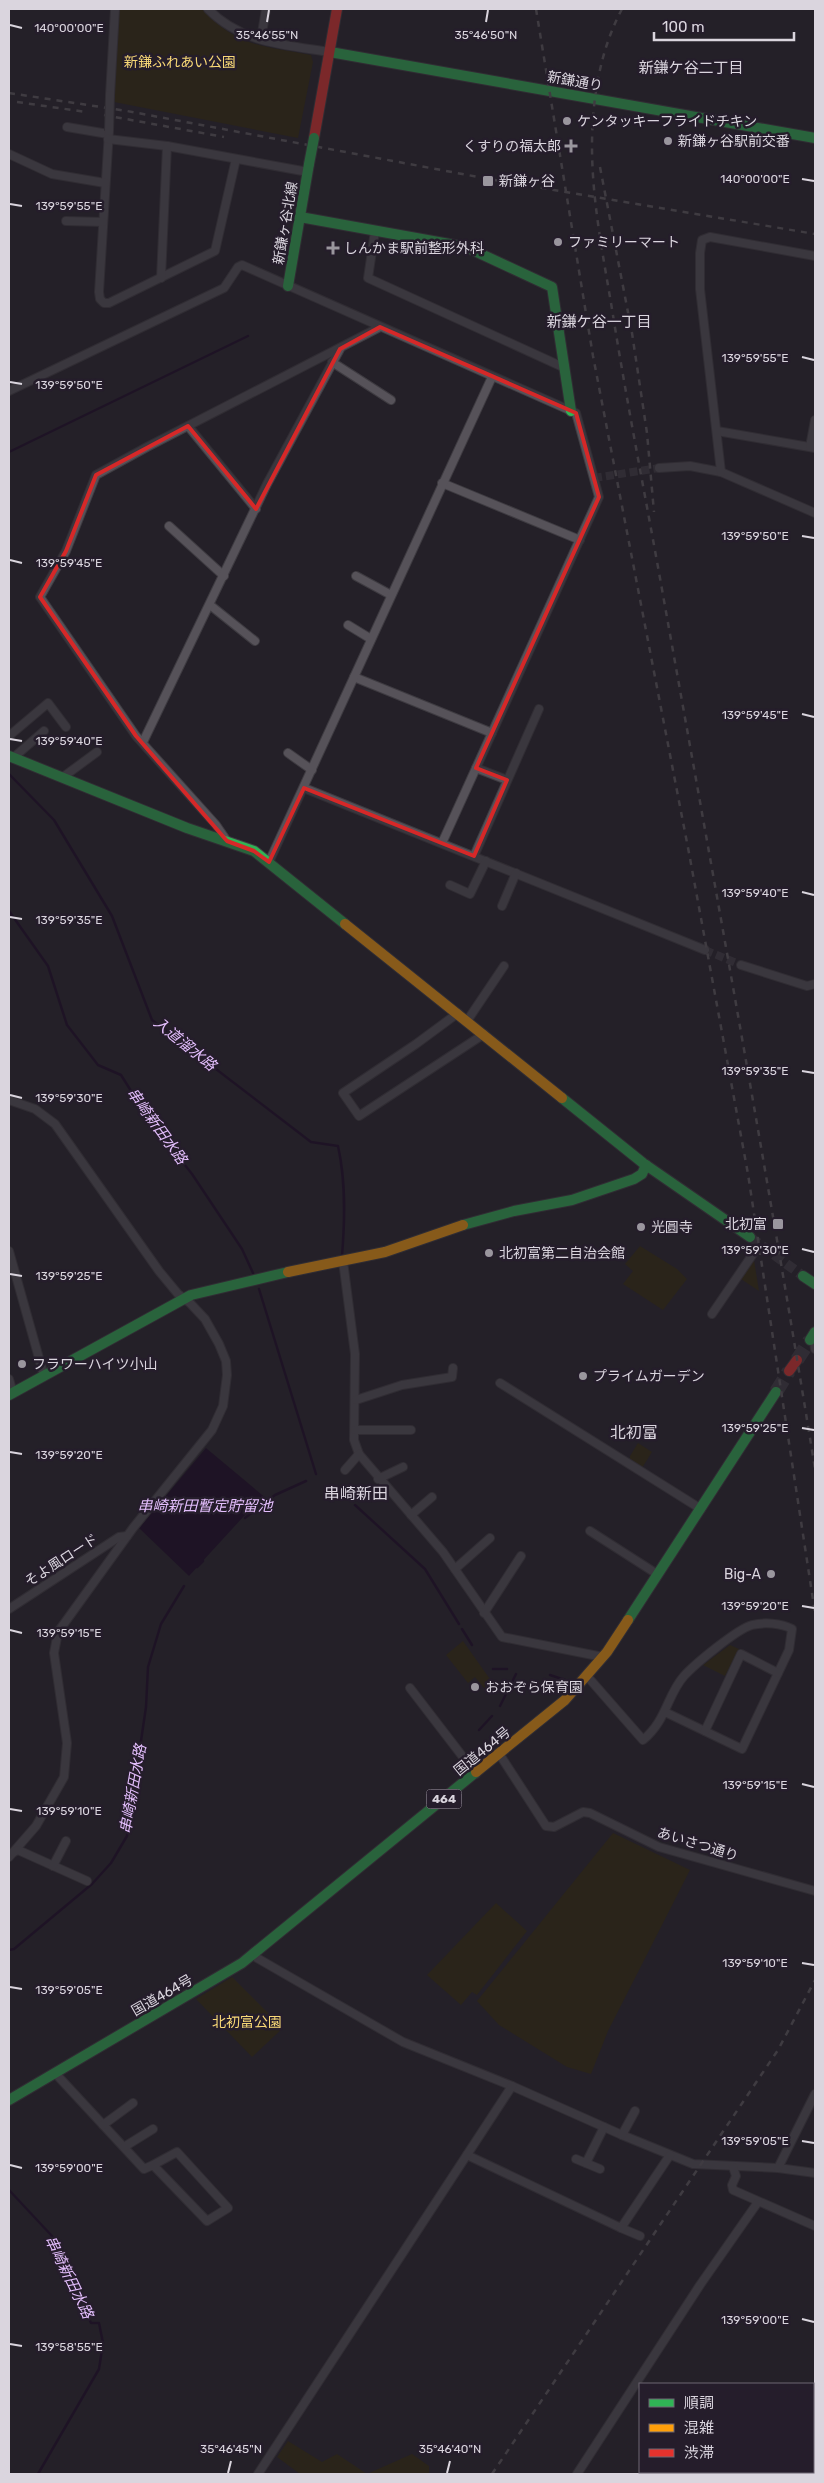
<svg xmlns="http://www.w3.org/2000/svg" width="824" height="2483" font-family="Rubik,'Noto Sans JP',sans-serif">
  <rect width="100%" height="100%" fill="#242028"/>
  <g fill="#31280b">
    <path d="M119,9H203C236,47 264,46 311,55L313,62L298,138L114,102Z"/>
    <path d="M640,1246L677,1269L687,1279L663,1310L623,1284L633,1271L625,1264Z"/>
    <path d="M754,1260L759,1291L741,1279Z"/>
    <path d="M638,1443L652,1452L642,1468L630,1461V1456Z"/>
    <path d="M463,1641L492,1682L484,1688L475,1677L468,1683L446,1655Z"/>
    <path d="M730,1645L739,1649L725,1676L703,1665Z"/>
    <path d="M613,1833L690,1870L608,2031L591,2074L567,2067L499,2025L477,2001Z"/>
    <path d="M496,1903L527,1931L477,1995L472,1992L461,2005L427,1975Z"/>
    <path d="M232,1977L283,2028L252,2057L196,1999Z"/>
    <path d="M288,2441L322,2462L337,2454L367,2474H300L277,2457Z"/>
    <path d="M412,2454L429,2466V2474H367Z"/>
  </g>
  <path fill="#180423" d="M206,1448L267,1499L244,1516L189,1576L139,1528Z"/>
  <g fill="none" stroke-linecap="round" stroke-linejoin="round">
    <g stroke="#180423" stroke-width="2.5">
      <path d="M9,452L248,336"/>
      <path d="M9,774L54,820L112,916L152,1020L311,1142L338,1146C346,1182 345,1219 342,1256"/>
      <path d="M9,911L48,966L67,1025L98,1065L121,1075L150,1121L192,1174L242,1249L253,1273"/>
      <path d="M259,1289L316,1474"/>
      <path d="M355,1505L425,1569L459,1624"/>
      <path d="M245,1518L275,1495L306,1481"/>
      <path d="M197,1567L203,1561"/>
      <path d="M462,1629L472,1645"/>
      <path d="M493,1669H507"/>
      <path d="M550,1675L568,1681"/>
      <path d="M500,1706L516,1674"/>
      <path d="M479,1730L492,1716"/>
      <path d="M9,1950L14,1949L92,1884L111,1863L127,1836L146,1707L148,1667L161,1624L184,1586"/>
      <path d="M9,2190L52,2236L91,2323H99L103,2343L99,2369L38,2474"/>
    </g>
    <g stroke="#3f3b43" stroke-width="8" stroke-dasharray="8 4" stroke-linecap="butt">
      <path d="M594,478L659,468"/>
      <path d="M705,950L741,965"/>
      <path d="M755,1251L760,1244"/>
    </g>
    <path stroke="#3f3b43" stroke-width="10" stroke-dasharray="10 5" stroke-linecap="butt" d="M750,1237L803,1276"/>
    <g stroke="#3f3b43" stroke-width="14" stroke-dasharray="14 7" stroke-linecap="butt">
      <path d="M797,1360L810,1340"/>
      <path d="M776,1392L789,1371"/>
    </g>
    <g stroke="#3e3b41" stroke-width="10">
      <g id="street">
        <path d="M208,9C241,43 285,45 330,52"/>
        <path d="M261,39L266,9"/>
        <path d="M110,95L115,9"/>
        <path d="M67,127L108,134"/>
        <path d="M109,131L99,292L100,299L104,303H109L215,251L236,159"/>
        <path d="M108,139L167,146L308,172"/>
        <path d="M9,154L52,174L105,183"/>
        <path d="M66,221L103,222"/>
        <path d="M375,231L368,278L565,368"/>
        <path d="M161,278L167,146"/>
        <path d="M332,362L391,400"/>
        <path d="M9,391L224,288L238,267L242,265L576,413L599,497L442,843"/>
        <path d="M188,426L256,509"/>
        <path d="M717,431L815,448"/>
        <path d="M810,447L815,420"/>
        <path d="M659,468L690,466L721,472L815,513"/>
        <path d="M721,472L700,289V253L702,240L710,237L815,256"/>
        <path d="M442,483L580,540"/>
        <path d="M169,526L224,576"/>
        <path d="M356,576L391,595"/>
        <path d="M210,605L255,641"/>
        <path d="M348,625L371,639"/>
        <path d="M354,677L492,733"/>
        <path d="M9,736L48,703L66,727"/>
        <path d="M143,742L267,484L340,349"/>
        <path d="M288,753L312,770"/>
        <path d="M13,758L44,731"/>
        <path d="M476,768L507,780"/>
        <path d="M63,777L97,752"/>
        <path d="M304,788L705,950"/>
        <path d="M227,841L216,825L136,736L40,597L66,551L96,475L147,447L380,327"/>
        <path d="M474,856L539,709"/>
        <path d="M269,862L492,377"/>
        <path d="M450,885L470,894L486,861"/>
        <path d="M502,906L516,873"/>
        <path d="M741,965L807,986L815,984"/>
        <path d="M458,1013L416,1044L343,1093L359,1116L484,1034"/>
        <path d="M467,1021L504,966"/>
        <path d="M9,1100L35,1109L55,1124L159,1271L178,1294L190,1303L205,1319L219,1344L226,1361L227,1375L223,1406L212,1430L133,1528L58,1632L54,1653L67,1743L64,1777L36,1826L9,1857"/>
        <path d="M9,1251L44,1376"/>
        <path d="M343,1261L355,1354L354,1440L359,1454L443,1552L502,1637L603,1657"/>
        <path d="M712,1314L755,1251"/>
        <path d="M813,1335L815,1349"/>
        <path d="M9,1379L13,1393"/>
        <path d="M500,1383L701,1509"/>
        <path d="M356,1400L402,1385L452,1377L453,1368"/>
        <path d="M355,1430H411"/>
        <path d="M345,1470L359,1454"/>
        <path d="M378,1479L403,1467"/>
        <path d="M411,1515L432,1497"/>
        <path d="M590,1531L657,1574"/>
        <path d="M455,1569L490,1538"/>
        <path d="M9,1609L119,1537L127,1536"/>
        <path d="M484,1613L521,1556"/>
        <path d="M587,1676L643,1740C667,1720 667,1695 684,1676C695,1664 737,1629 752,1625C764,1622 781,1623 792,1629L789,1650L742,1749L665,1712"/>
        <path d="M410,1688L476,1774"/>
        <path d="M705,1731L741,1654L778,1673"/>
        <path d="M500,1755L546,1826L554,1827L583,1812L590,1813L659,1847L815,1891"/>
        <path d="M14,1852L18,1850L87,1881"/>
        <path d="M53,1866L66,1841"/>
        <path d="M254,1952L257,1958L403,2042L512,2086L622,2135L693,2164L778,2168L815,2173"/>
        <path d="M55,2073L144,2169L153,2165L207,2221L228,2208L177,2152L153,2165"/>
        <path d="M103,2125L133,2103"/>
        <path d="M622,2135L635,2111"/>
        <path d="M124,2147L153,2129"/>
        <path d="M467,2155L621,2228L670,2155"/>
        <path d="M576,2159L600,2169"/>
        <path d="M586,2163L604,2127"/>
        <path d="M733,2167L736,2176L732,2185L733,2190L815,2226"/>
        <path d="M778,2168L815,2094"/>
        <path d="M621,2228L640,2236"/>
        <path d="M721,2472L727,2474"/>
        <path d="M258,2474L512,2086"/>
        <path d="M577,2474L700,2285L758,2202"/>
      </g>
    </g>
    <g stroke="#3e3b41" stroke-width="12">
      <g id="fast">
        <path d="M330,52L815,138"/>
        <path d="M300,217L466,247L552,287L571,411"/>
        <path d="M288,286L309,164"/>
        <path d="M9,756L187,828L254,851L345,924"/>
        <path d="M562,1098L643,1163L750,1237"/>
        <path d="M463,1225L514,1211L572,1200L634,1179L642,1174L646,1165"/>
        <path d="M803,1276L815,1284"/>
        <path d="M810,1340L815,1332"/>
        <path d="M9,1395L191,1295L288,1272"/>
        <path d="M628,1620L776,1392"/>
        <path d="M9,2100L242,1963L476,1772"/>
      </g>
    </g>
    <g stroke="#3e3b41" stroke-width="12">
      <g id="slow">
        <path d="M345,924L562,1098"/>
        <path d="M288,1272L385,1252L463,1225"/>
        <path d="M476,1772L565,1700L607,1652L628,1620"/>
      </g>
    </g>
    <g stroke="#3e3b41" stroke-width="12">
      <g id="jam">
        <path d="M314,138L337,9"/>
        <path d="M789,1371L797,1360"/>
      </g>
    </g>
    <use href="#street" stroke="#565259" stroke-width="8"/>
    <use href="#fast" stroke="#30b455" stroke-width="10"/>
    <use href="#slow" stroke="#ff9f0a" stroke-width="10"/>
    <use href="#jam" stroke="#e5322d" stroke-width="10"/>
    <g stroke="#5f5c61" stroke-width="2.5" stroke-dasharray="6 6" stroke-linecap="butt">
      <path d="M536,9L593,356L689,853L748,1174L815,1613"/>
      <path d="M622,9C600,50 592,100 592,146C592,201 603,255 612,309C627,404 646,499 663,595C715,886 768,1177 815,1469"/>
      <path d="M9,93L127,111L489,179L815,234"/>
      <path d="M17,102L86,112"/>
      <path d="M104,115L224,137"/>
      <path d="M600,167L632,333L647,433L654,512"/>
      <path d="M492,2474L778,2050L815,1980"/>
    </g>
    <g stroke="#3e3b41" stroke-width="10" stroke-linecap="butt">
      <path id="street-bridge" d="M109,131L110,95"/>
    </g>
    <g stroke="#3e3b41" stroke-width="12" stroke-linecap="butt">
      <path id="fast-bridge" d="M309,164L314,138"/>
    </g>
    <use href="#street-bridge" stroke="#565259" stroke-width="8"/>
    <use href="#fast-bridge" stroke="#30b455" stroke-width="10"/>
  </g>
  <path d="M0 0H824V2483H0ZM380,327L576,413L599,497L476,768L507,780L474,856L304,788L269,862L254,851L227,841L136,736L40,597L66,551L96,475L188,426L256,509L340,349Z" fill="#242028" fill-opacity=".55" fill-rule="evenodd"/>
  <path fill="none" stroke="#d62828" stroke-width="4" stroke-linejoin="round" d="M380,327L576,413L599,497L476,768L507,780L474,856L304,788L269,862L254,851L227,841L136,736L40,597L66,551L96,475L188,426L256,509L340,349Z"/>
  <path fill="none" stroke="#dad5de" stroke-width="2" d="M267,22L269,10M486,22L488,10M10,25L22,28M802,179L814,181M10,204L22,206M802,357L814,360M10,382L22,384M802,536L814,538M10,560L22,563M802,714L814,717M10,739L22,741M802,892L814,895M10,917L22,919M802,1071L814,1073M10,1095L22,1098M802,1249L814,1252M10,1274L22,1276M802,1428L814,1430M10,1452L22,1454M802,1606L814,1608M10,1630L22,1633M802,1784L814,1787M10,1809L22,1811M802,1963L814,1965M10,1987L22,1989M802,2141L814,2143M10,2165L22,2168M802,2319L814,2322M10,2344L22,2346M228,2473L231,2461M447,2473L450,2461"/>
  <g fill="#9a969e" stroke="#251d2b" stroke-width="2">
    <circle cx="567" cy="121" r="5"/>
    <circle cx="668" cy="141" r="5"/>
    <path d="M568.5 138.5h5v5h5v5h-5v5h-5v-5h-5v-5h5z"/>
    <rect x="482" y="175" width="12" height="12" rx="2.5"/>
    <circle cx="558" cy="242" r="5"/>
    <path d="M330.5 240.5h5v5h5v5h-5v5h-5v-5h-5v-5h5z"/>
    <rect x="772" y="1218" width="12" height="12" rx="2.5"/>
    <circle cx="641" cy="1227" r="5"/>
    <circle cx="489" cy="1253" r="5"/>
    <circle cx="22" cy="1364" r="5"/>
    <circle cx="583" cy="1376" r="5"/>
    <circle cx="771" cy="1574" r="5"/>
    <circle cx="475" cy="1687" r="5"/>
  </g>
  <g text-anchor="middle" stroke-width="5" stroke-linejoin="round" paint-order="stroke">
    <rect fill="#251d2b" stroke="#a49ea8" stroke-width="1" x="426.5" y="1789.5" width="35" height="19" rx="4"/>
    <g font-size="12" font-weight="bold" fill="#dad5de">
      <text x="444" y="1803">464</text>
    </g>
    <g font-size="14" fill="#f8d876" stroke="#251d2b">
      <text x="180" y="67">新鎌ふれあい公園</text>
      <text x="247" y="2027">北初富公園</text>
    </g>
    <g font-size="14" fill="#dad5de" stroke="#251d2b">
      <text transform="translate(575 81) rotate(10)" y="5">新鎌通り</text>
      <text transform="translate(285 223) rotate(-80)" y="5">新鎌ヶ谷北線</text>
      <text transform="translate(61 1560) rotate(-33)" y="5">そよ風ロード</text>
      <text transform="translate(482 1751) rotate(-39)" y="5">国道464号</text>
      <text transform="translate(698 1844) rotate(17)" y="5">あいさつ通り</text>
      <text transform="translate(162 1995) rotate(-30)" y="5">国道464号</text>
    </g>
    <g font-size="14" fill="#dad5de" stroke="#251d2b" text-anchor="start">
      <text x="577" y="126">ケンタッキーフライドチキン</text>
      <text x="678" y="146">新鎌ヶ谷駅前交番</text>
      <text x="561" y="151" text-anchor="end">くすりの福太郎</text>
      <text x="499" y="186">新鎌ヶ谷</text>
      <text x="568" y="247">ファミリーマート</text>
      <text x="344" y="253">しんかま駅前整形外科</text>
      <text x="767" y="1229" text-anchor="end">北初富</text>
      <text x="651" y="1232">光圓寺</text>
      <text x="499" y="1258">北初富第二自治会館</text>
      <text x="32" y="1369">フラワーハイツ小山</text>
      <text x="593" y="1381">プライムガーデン</text>
      <text x="761" y="1579" text-anchor="end">Big-A</text>
      <text x="485" y="1692">おおぞら保育園</text>
    </g>
    <g font-size="15" fill="#dad5de" stroke="#251d2b">
      <text x="691" y="73">新鎌ケ谷二丁目</text>
      <text x="599" y="327">新鎌ケ谷一丁目</text>
    </g>
    <g font-size="15" font-style="italic" fill="#e3befc" stroke="#251d2b">
      <text transform="translate(185 1044) rotate(39)" y="5">入道溜水路</text>
      <text transform="translate(157 1126) rotate(54)" y="5">串崎新田水路</text>
      <text x="205" y="1511">串崎新田暫定貯留池</text>
      <text transform="translate(133 1789) rotate(-80)" y="5">串崎新田水路</text>
      <text transform="translate(69 2277) rotate(64)" y="5">串崎新田水路</text>
    </g>
    <g font-size="16" fill="#dad5de" stroke="#251d2b">
      <text x="634" y="1438">北初富</text>
      <text x="356" y="1499">串崎新田</text>
    </g>
  </g>
  <g font-size="12" text-anchor="middle" fill="#dad5de" stroke="#251d2b" stroke-width="5" stroke-linejoin="round" paint-order="stroke">
    <text x="69" y="32">140°00'00"E</text>
    <text x="267" y="39">35°46'55"N</text>
    <text x="486" y="39">35°46'50"N</text>
    <text x="755" y="183">140°00'00"E</text>
    <text x="69" y="210">139°59'55"E</text>
    <text x="755" y="362">139°59'55"E</text>
    <text x="69" y="389">139°59'50"E</text>
    <text x="755" y="540">139°59'50"E</text>
    <text x="69" y="567">139°59'45"E</text>
    <text x="755" y="719">139°59'45"E</text>
    <text x="69" y="745">139°59'40"E</text>
    <text x="755" y="897">139°59'40"E</text>
    <text x="69" y="924">139°59'35"E</text>
    <text x="755" y="1075">139°59'35"E</text>
    <text x="69" y="1102">139°59'30"E</text>
    <text x="755" y="1254">139°59'30"E</text>
    <text x="69" y="1280">139°59'25"E</text>
    <text x="755" y="1432">139°59'25"E</text>
    <text x="69" y="1459">139°59'20"E</text>
    <text x="755" y="1610">139°59'20"E</text>
    <text x="69" y="1637">139°59'15"E</text>
    <text x="755" y="1789">139°59'15"E</text>
    <text x="69" y="1815">139°59'10"E</text>
    <text x="755" y="1967">139°59'10"E</text>
    <text x="69" y="1994">139°59'05"E</text>
    <text x="755" y="2145">139°59'05"E</text>
    <text x="69" y="2172">139°59'00"E</text>
    <text x="755" y="2324">139°59'00"E</text>
    <text x="69" y="2351">139°58'55"E</text>
    <text x="231" y="2453">35°46'45"N</text>
    <text x="450" y="2453">35°46'40"N</text>
  </g>
  <rect width="824" height="2483" fill="none" stroke="#dad5de" stroke-width="20"/>
  <rect x="639" y="2383" width="175" height="90" fill="#251d2b" stroke="#6d6773"/>
  <rect x="649" y="2399" width="25" height="8" fill="#30b455" stroke="#6d6773"/>
  <text x="684" y="2408" font-size="15" fill="#dad5de">順調</text>
  <rect x="649" y="2424" width="25" height="8" fill="#ff9f0a" stroke="#6d6773"/>
  <text x="684" y="2433" font-size="15" fill="#dad5de">混雑</text>
  <rect x="649" y="2449" width="25" height="8" fill="#e5322d" stroke="#6d6773"/>
  <text x="684" y="2458" font-size="15" fill="#dad5de">渋滞</text>
  <path d="M654 32v8h140v-8" fill="none" stroke="#dad5de" stroke-width="2.5"/>
  <text x="662" y="32" font-size="15" fill="#dad5de" stroke="#251d2b" stroke-width="4" paint-order="stroke">100 m</text>
</svg>
